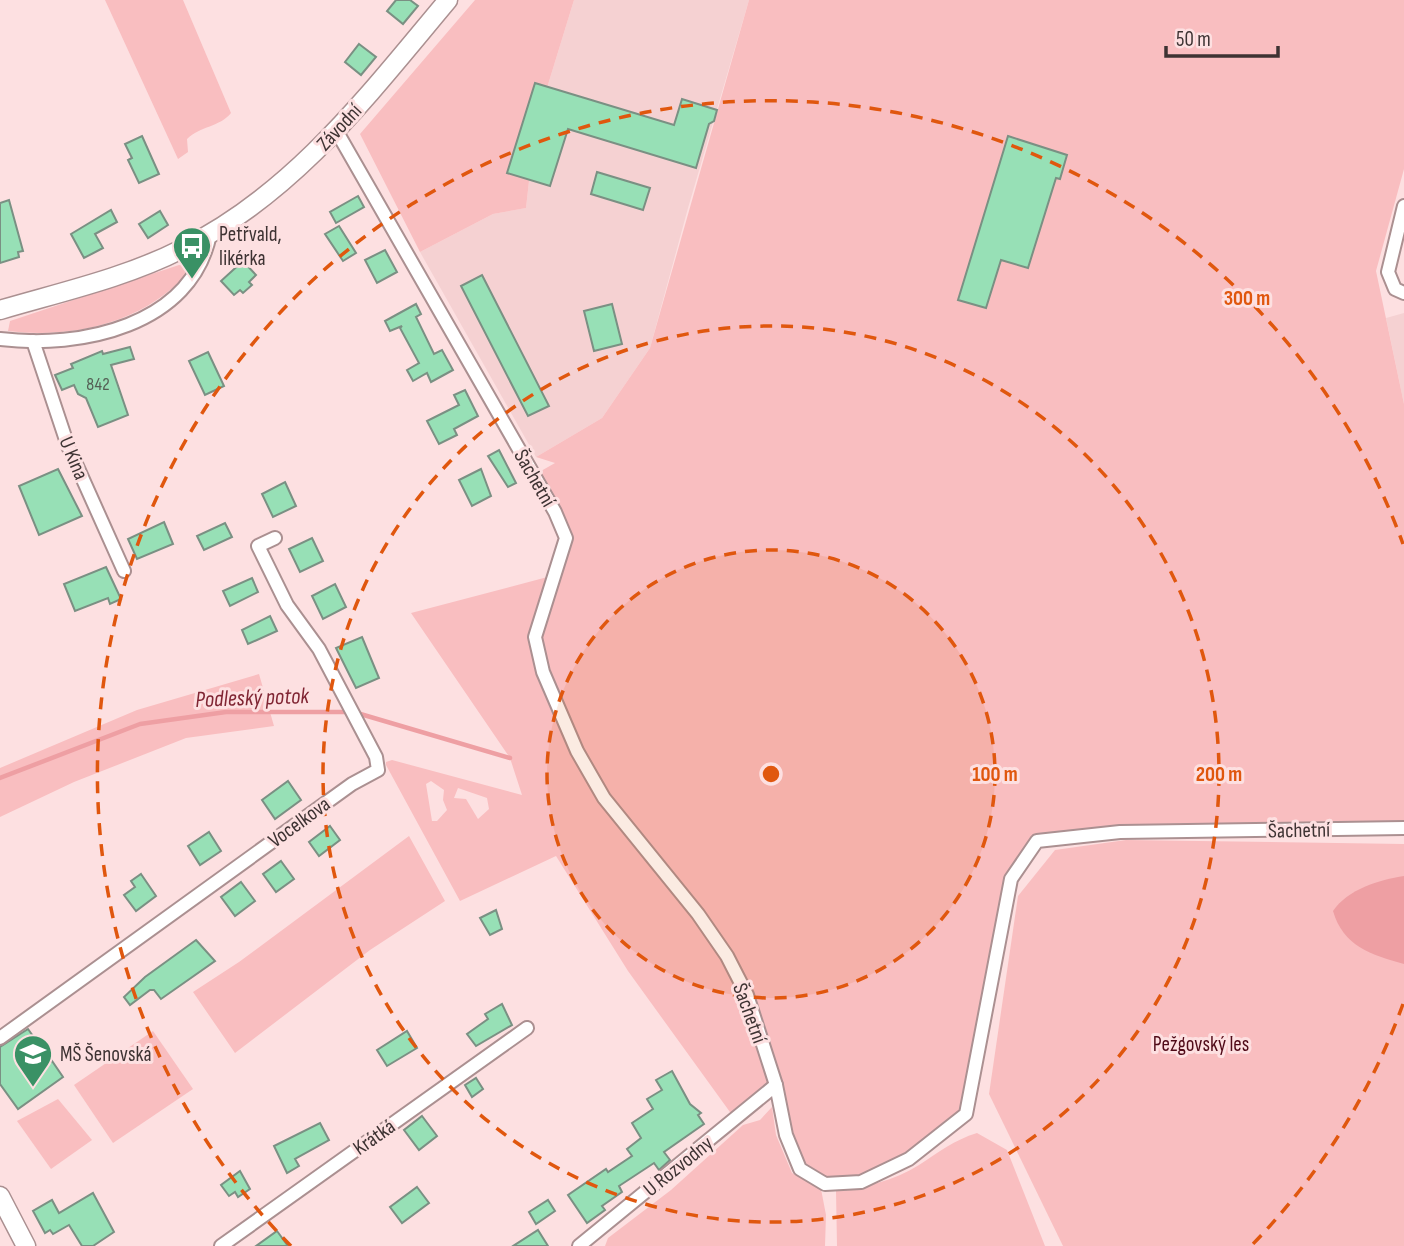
<svg xmlns="http://www.w3.org/2000/svg" width="1404" height="1246" font-family="'Sofia Sans Condensed',sans-serif">
  <rect width="100%" height="100%" fill="#fde0e1"/>
  <g fill="#f5d1d2">
    <path d="M574,0H749L688,208L650,348L602,418L536,457L420,252L493,214L526,208L535,127Z"/>
    <path d="M1404,313V404L1386,318Z"/>
  </g>
  <g fill="#f9bec0" fill-rule="evenodd">
    <path d="M105,0H183L231,113C220,127 200,126 187,139L188,152L178,159Z"/>
    <path d="M475,0H574L535,127L526,208L493,214L420,252L360,134Z"/>
    <path d="M749,0H1404V169L1376,271L1404,404V828L1037,841L1011,879L966,1114L945,1131L861,1182L829,1183L800,1169L776,1086L735,1119L628,971L556,856L460,901L386,765V762L392,760L522,795L510,758L411,613L555,575L566,538L534,475L555,463L536,457L602,418L650,348ZM431,781L444,790L443,800L447,810L437,821H432L426,784ZM458,788L487,798L489,809L478,819L466,799L454,798Z"/>
    <path d="M179,265L188,266V273C143,323 73,339 8,331L10,321Z"/>
    <path d="M259,674L274,726L186,738L74,782L0,817V768L137,710Z"/>
    <path d="M409,836L445,901L370,950L235,1053L193,992L239,962Z"/>
    <path d="M1126,840L1404,844V1246H1063L989,1094L1018,896L1055,850Z"/>
    <path d="M153,1031L193,1089L113,1143L74,1085Z"/>
    <path d="M58,1099L92,1140L51,1169L17,1121Z"/>
    <path d="M772,1107L776,1135L792,1173L821,1189L826,1215L825,1246H605L608,1238L671,1190L743,1125L760,1120Z"/>
    <path d="M977,1133L1007,1150L1045,1246H837L836,1191C865,1187 894,1181 919,1165C939,1152 954,1140 977,1133Z"/>
  </g>
  <path fill="#ee9fa3" d="M1404,876V964C1371,955 1343,946 1333,911C1348,889 1379,880 1404,876Z"/>
  <g fill="none" stroke-linecap="round" stroke-linejoin="round">
    <g stroke="#ee9fa3" stroke-width="4.5">
      <path d="M357,713L510,758"/>
      <path d="M0,778L140,724L226,712H348"/>
    </g>
  </g>
  <g fill="#97e0b6" stroke="#7a9083" stroke-width="2">
    <path d="M396,0H410L418,6L403,24L387,11Z"/>
    <path d="M359,44L376,57L361,75L345,62Z"/>
    <path d="M535,83L674,125L682,99L717,110L714,121L709,124L696,168L568,129L550,186L507,173Z"/>
    <path d="M142,136L159,174L139,183L128,160L132,158L125,144Z"/>
    <path d="M1008,136L1067,155L1060,179L1056,178L1028,268L1001,260L986,308L958,300Z"/>
    <path d="M597,172L650,188L643,210L591,194Z"/>
    <path d="M358,196L364,207L336,223L330,212Z"/>
    <path d="M9,200L23,251L18,252L19,257L0,263V203Z"/>
    <path d="M111,210L117,222L95,234L103,248L84,258L71,234Z"/>
    <path d="M160,211L168,225L148,238L139,224Z"/>
    <path d="M339,226L356,253L343,261L325,234Z"/>
    <path d="M385,250L397,272L377,283L365,260Z"/>
    <path d="M243,261L256,275L249,282L252,285L243,293L240,290L234,295L221,281Z"/>
    <path d="M482,275L549,406L528,416L461,286Z"/>
    <path d="M416,304L421,314L416,317L434,354L442,350L453,370L431,382L427,373L413,381L407,370L419,363L400,328L402,326L390,331L385,321Z"/>
    <path d="M612,304L622,344L594,351L584,311Z"/>
    <path d="M130,347L134,359L111,365L128,415L98,427L86,398L78,394L74,385L62,390L55,375L73,368L71,364L102,351L103,354Z"/>
    <path d="M208,352L224,386L205,395L189,361Z"/>
    <path d="M465,390L478,416L454,429L457,435L439,444L427,421L459,405L454,395Z"/>
    <path d="M499,450L516,483L508,487L488,456Z"/>
    <path d="M58,469L82,516L39,535L19,486Z"/>
    <path d="M481,469L491,496L472,506L459,480Z"/>
    <path d="M285,482L296,506L273,517L262,494Z"/>
    <path d="M164,522L173,544L137,559L128,539Z"/>
    <path d="M225,523L232,537L204,550L197,536Z"/>
    <path d="M312,538L323,561L300,572L289,549Z"/>
    <path d="M106,567L121,599L110,604L108,598L75,611L64,584Z"/>
    <path d="M252,578L258,592L230,606L223,591Z"/>
    <path d="M335,584L346,607L323,619L312,596Z"/>
    <path d="M270,616L277,631L248,644L242,630Z"/>
    <path d="M362,637L379,678L356,688L336,648Z"/>
    <path d="M288,781L301,800L275,819L262,800Z"/>
    <path d="M330,826L340,840L319,856L309,842Z"/>
    <path d="M209,832L221,851L200,865L188,846Z"/>
    <path d="M281,861L294,879L276,892L263,874Z"/>
    <path d="M141,874L156,896L136,911L124,895L135,887L131,881Z"/>
    <path d="M241,882L255,901L235,916L221,897Z"/>
    <path d="M496,910L502,929L490,935L480,918Z"/>
    <path d="M196,940L215,961L161,999L154,990H150L130,1005L124,997L145,977Z"/>
    <path d="M502,1004L512,1025L476,1046L467,1034L488,1019L485,1014Z"/>
    <path d="M28,1029L38,1043L32,1048L45,1066L52,1061L63,1077L18,1109L0,1084V1047Z"/>
    <path d="M407,1031L417,1048L387,1066L377,1050Z"/>
    <path d="M672,1071L690,1104L701,1113L698,1115L704,1124L664,1152L670,1160L659,1170L654,1163L619,1186L622,1192L602,1206L605,1210L587,1223L568,1195L606,1169L608,1172L632,1156L627,1149L641,1138L632,1123L653,1109L647,1099L662,1090L656,1080Z"/>
    <path d="M476,1078L483,1089L472,1097L465,1085Z"/>
    <path d="M422,1116L437,1136L419,1150L404,1130Z"/>
    <path d="M320,1123L329,1140L295,1159L299,1166L287,1173L274,1146Z"/>
    <path d="M240,1171L250,1189L238,1197L235,1192L229,1196L221,1185Z"/>
    <path d="M417,1187L429,1203L402,1223L390,1207Z"/>
    <path d="M93,1193L114,1232L93,1246H82L69,1225L53,1234L50,1230L45,1233L33,1211L52,1200L59,1213Z"/>
    <path d="M548,1200L555,1211L536,1224L529,1212Z"/>
    <path d="M538,1230L548,1246H513Z"/>
    <path d="M277,1231L288,1246H256Z"/>
  </g>
  <g fill="none" stroke-linecap="round" stroke-linejoin="round">
    <g stroke="#ab9091" stroke-width="16">
      <g id="street">
        <path d="M337,132L555,512L566,538L535,637L543,672L577,751L604,798L698,914L727,956L747,995L776,1085L786,1135L800,1169L825,1184L861,1182L909,1159L966,1114L1011,879L1037,841L1120,832L1404,828"/>
        <path d="M1404,206L1388,272L1395,289L1404,293"/>
        <path d="M0,339C80,349 192,326 210,234"/>
        <path d="M33,341L68,446L124,571"/>
        <path d="M0,1038L352,784L378,770L376,757L319,649L287,605L258,546L275,538"/>
        <path d="M221,1246L527,1028"/>
        <path d="M579,1246L776,1085"/>
      </g>
    </g>
    <g stroke="#ab9091" stroke-width="21">
      <g id="secondary">
        <path d="M0,310C61,292 125,278 182,249C294,194 370,93 448,0"/>
        <path d="M0,1196L26,1246"/>
      </g>
    </g>
    <use href="#street" stroke="#fff" stroke-width="12"/>
    <use href="#secondary" stroke="#fff" stroke-width="18"/>
  </g>
  <circle cx="771" cy="774" r="224" fill="#e0570e" fill-opacity=".12"/>
  <g fill="none" stroke="#e0570e" stroke-width="3.5" stroke-dasharray="12 9">
    <circle cx="771" cy="774" r="224"/>
    <circle cx="771" cy="774" r="448"/>
    <path d="M1403 1004A673 673 0 0 1 1251 1246M291 1246A673 673 0 1 1 1403 544"/>
  </g>
  <defs>
    <g id="bus-pin" transform="scale(2.0125)"><path d="M0 17L-7.5 6A9.5 9.5 0 1 1 7.5 6Z" fill="#3a9165" stroke="#fde0e1"/><path d="M-5-6H5V4H4V6H2V4H-2V6H-4V4H-5ZM-3.5-4V0h7V-4ZM-3.5 1.2v1.5H-2V1.2ZM2 1.2v1.5H3.5V1.2Z" fill="#fff"/></g>
    <g id="school-pin" transform="scale(2.0125)"><path d="M0 17L-7.5 6A9.5 9.5 0 1 1 7.5 6Z" fill="#3a9165" stroke="#fde0e1"/><path d="M0-5L7-2L0 1L-7-2ZM-4 1L0 2.5L4 1V4Q0 6-4 4Z" fill="#fff"/></g>
  </defs>
  <g fill-rule="evenodd">
    <use href="#bus-pin" x="192" y="246"/>
    <use href="#school-pin" x="33" y="1054"/>
  </g>
  <g text-anchor="middle" stroke-width="6" stroke-linejoin="round" paint-order="stroke">
    <g font-size="18" fill="#545e54">
      <text x="98" y="390">842</text>
    </g>
    <g font-size="21" fill="#3e3333" stroke="#fde0e1">
      <text transform="translate(339 127) rotate(-47)" y="7">Závodní</text>
      <text transform="translate(74 458) rotate(67)" y="7">U Kina</text>
      <text transform="translate(535 478) rotate(60)" y="7">Šachetní</text>
      <text transform="translate(299 822) rotate(-36)" y="7">Vocelkova</text>
      <text transform="translate(1299 830) rotate(-1)" y="7">Šachetní</text>
      <text transform="translate(750 1013) rotate(70)" y="7">Šachetní</text>
      <text transform="translate(374 1137) rotate(-35)" y="7">Krátká</text>
      <text transform="translate(678 1166) rotate(-39)" y="7">U Rozvodny</text>
    </g>
    <g font-size="21" fill="#3e3333" stroke="#fde0e1" text-anchor="start">
      <text x="219" y="241">Petřvald,<tspan x="219" dy="24">likérka</tspan></text>
      <text x="60" y="1061">MŠ Šenovská</text>
    </g>
    <g font-size="21" fill="#500a18" stroke="#fde0e1">
      <text x="1201" y="1051">Pežgovský les</text>
    </g>
    <g font-size="23" font-style="italic" fill="#802533" stroke="#fde0e1">
      <text transform="translate(252 697) rotate(-2)" y="8">Podleský potok</text>
    </g>
  </g>
  <circle cx="771" cy="774" r="10" fill="#e0570e" stroke="#fde0e1" stroke-width="3.5"/>
  <g font-size="21" text-anchor="middle" font-weight="bold" fill="#e0570e" stroke="#fde0e1" stroke-width="6" stroke-linejoin="round" paint-order="stroke">
    <text x="1247" y="305">300 m</text>
    <text x="995" y="781">100 m</text>
    <text x="1219" y="781">200 m</text>
  </g>
  <path d="M1166 46v10h112v-10" fill="none" stroke="#3e3333" stroke-width="3.5"/>
  <text x="1176" y="46" font-size="21" fill="#3e3333" stroke="#fde0e1" stroke-width="5" paint-order="stroke">50 m</text>
</svg>
